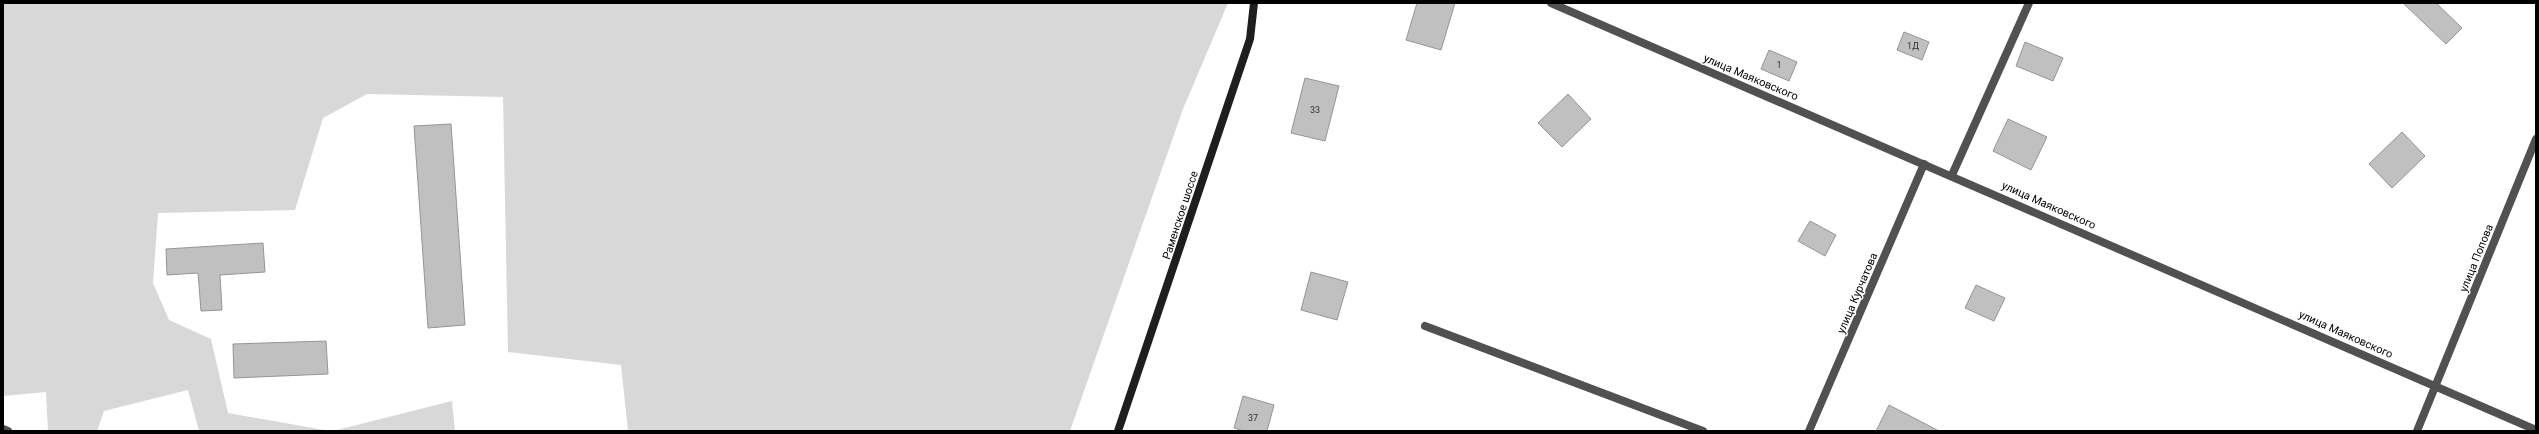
<svg xmlns="http://www.w3.org/2000/svg" width="2539" height="434" font-family="Roboto,sans-serif">
  <rect width="100%" height="100%" fill="#fff"/>
  <g fill="#d8d8d8">
    <path d="M3,3L121,4L1228,3L1183,109L1070,431H628L621,365L508,352L503,97L367,94L323,118L295,210L158,213L153,283L169,320L211,339L228,413L330,431H199L188,390L104,411L97,431H48L46,392L3,396Z"/>
    <path d="M452,401L455,431H333Z"/>
  </g>
  <g fill="#c0c0c0" stroke="#959595">
    <path d="M1417,3H1455L1441,50L1406,40Z"/>
    <path d="M2403,3H2436L2462,28L2446,44Z"/>
    <path d="M1904,32L1929,42L1922,60L1897,50Z"/>
    <path d="M2025,42L2063,58L2053,81L2016,66Z"/>
    <path d="M1769,50L1797,62L1789,81L1761,69Z"/>
    <path d="M1305,78L1339,86L1325,141L1291,133Z"/>
    <path d="M1568,94L1591,119L1562,147L1538,123Z"/>
    <path d="M2008,119L2047,137L2031,170L1993,151Z"/>
    <path d="M451,124L465,325L428,328L414,126Z"/>
    <path d="M2402,132L2425,156L2392,188L2369,164Z"/>
    <path d="M1810,221L1836,235L1825,256L1798,241Z"/>
    <path d="M263,243L265,272L220,275L222,310L201,311L198,273L167,275L166,249Z"/>
    <path d="M1311,272L1348,282L1337,320L1301,310Z"/>
    <path d="M1976,285L2005,298L1994,321L1965,308Z"/>
    <path d="M326,341L328,374L234,378L233,344Z"/>
    <path d="M1243,396L1274,405L1267,431H1244L1234,428Z"/>
    <path d="M1889,405L1939,431H1876Z"/>
  </g>
  <g fill="none" stroke-linecap="round" stroke-linejoin="round">
    <path stroke="#515151" stroke-width="8" d="M3,429L8,431"/>
    <g stroke="#515151" stroke-width="8">
      <path d="M1551,3L2536,430"/>
      <path d="M1952,175L2029,3"/>
      <path d="M1425,326L1703,431"/>
      <path d="M1809,431L1924,164"/>
      <path d="M2417,431L2536,139"/>
    </g>
    <path stroke="#1e1e1e" stroke-width="8" d="M1118,431L1250,39L1254,3"/>
  </g>
  <g text-anchor="middle" stroke-width="3" stroke-linejoin="round" paint-order="stroke">
    <g font-size="9" fill="#303030">
      <text x="1913" y="49">1Д</text>
      <text x="1779" y="68">1</text>
      <text x="1315" y="113">33</text>
      <text x="1253" y="421">37</text>
    </g>
    <g font-size="11" fill="#000" stroke="#fff">
      <text transform="translate(1751 77) rotate(23)" y="4">улица Маяковского</text>
      <text transform="translate(2049 205) rotate(24)" y="4">улица Маяковского</text>
      <text transform="translate(1180 215) rotate(-72)" y="4">Раменское шоссе</text>
      <text transform="translate(2476 258) rotate(-68)" y="4">улица Попова</text>
      <text transform="translate(1857 293) rotate(-67)" y="4">улица Курчатова</text>
      <text transform="translate(2346 334) rotate(24)" y="4">улица Маяковского</text>
    </g>
  </g>
  <rect width="2539" height="434" fill="none" stroke="#000000" stroke-width="8"/>
</svg>
